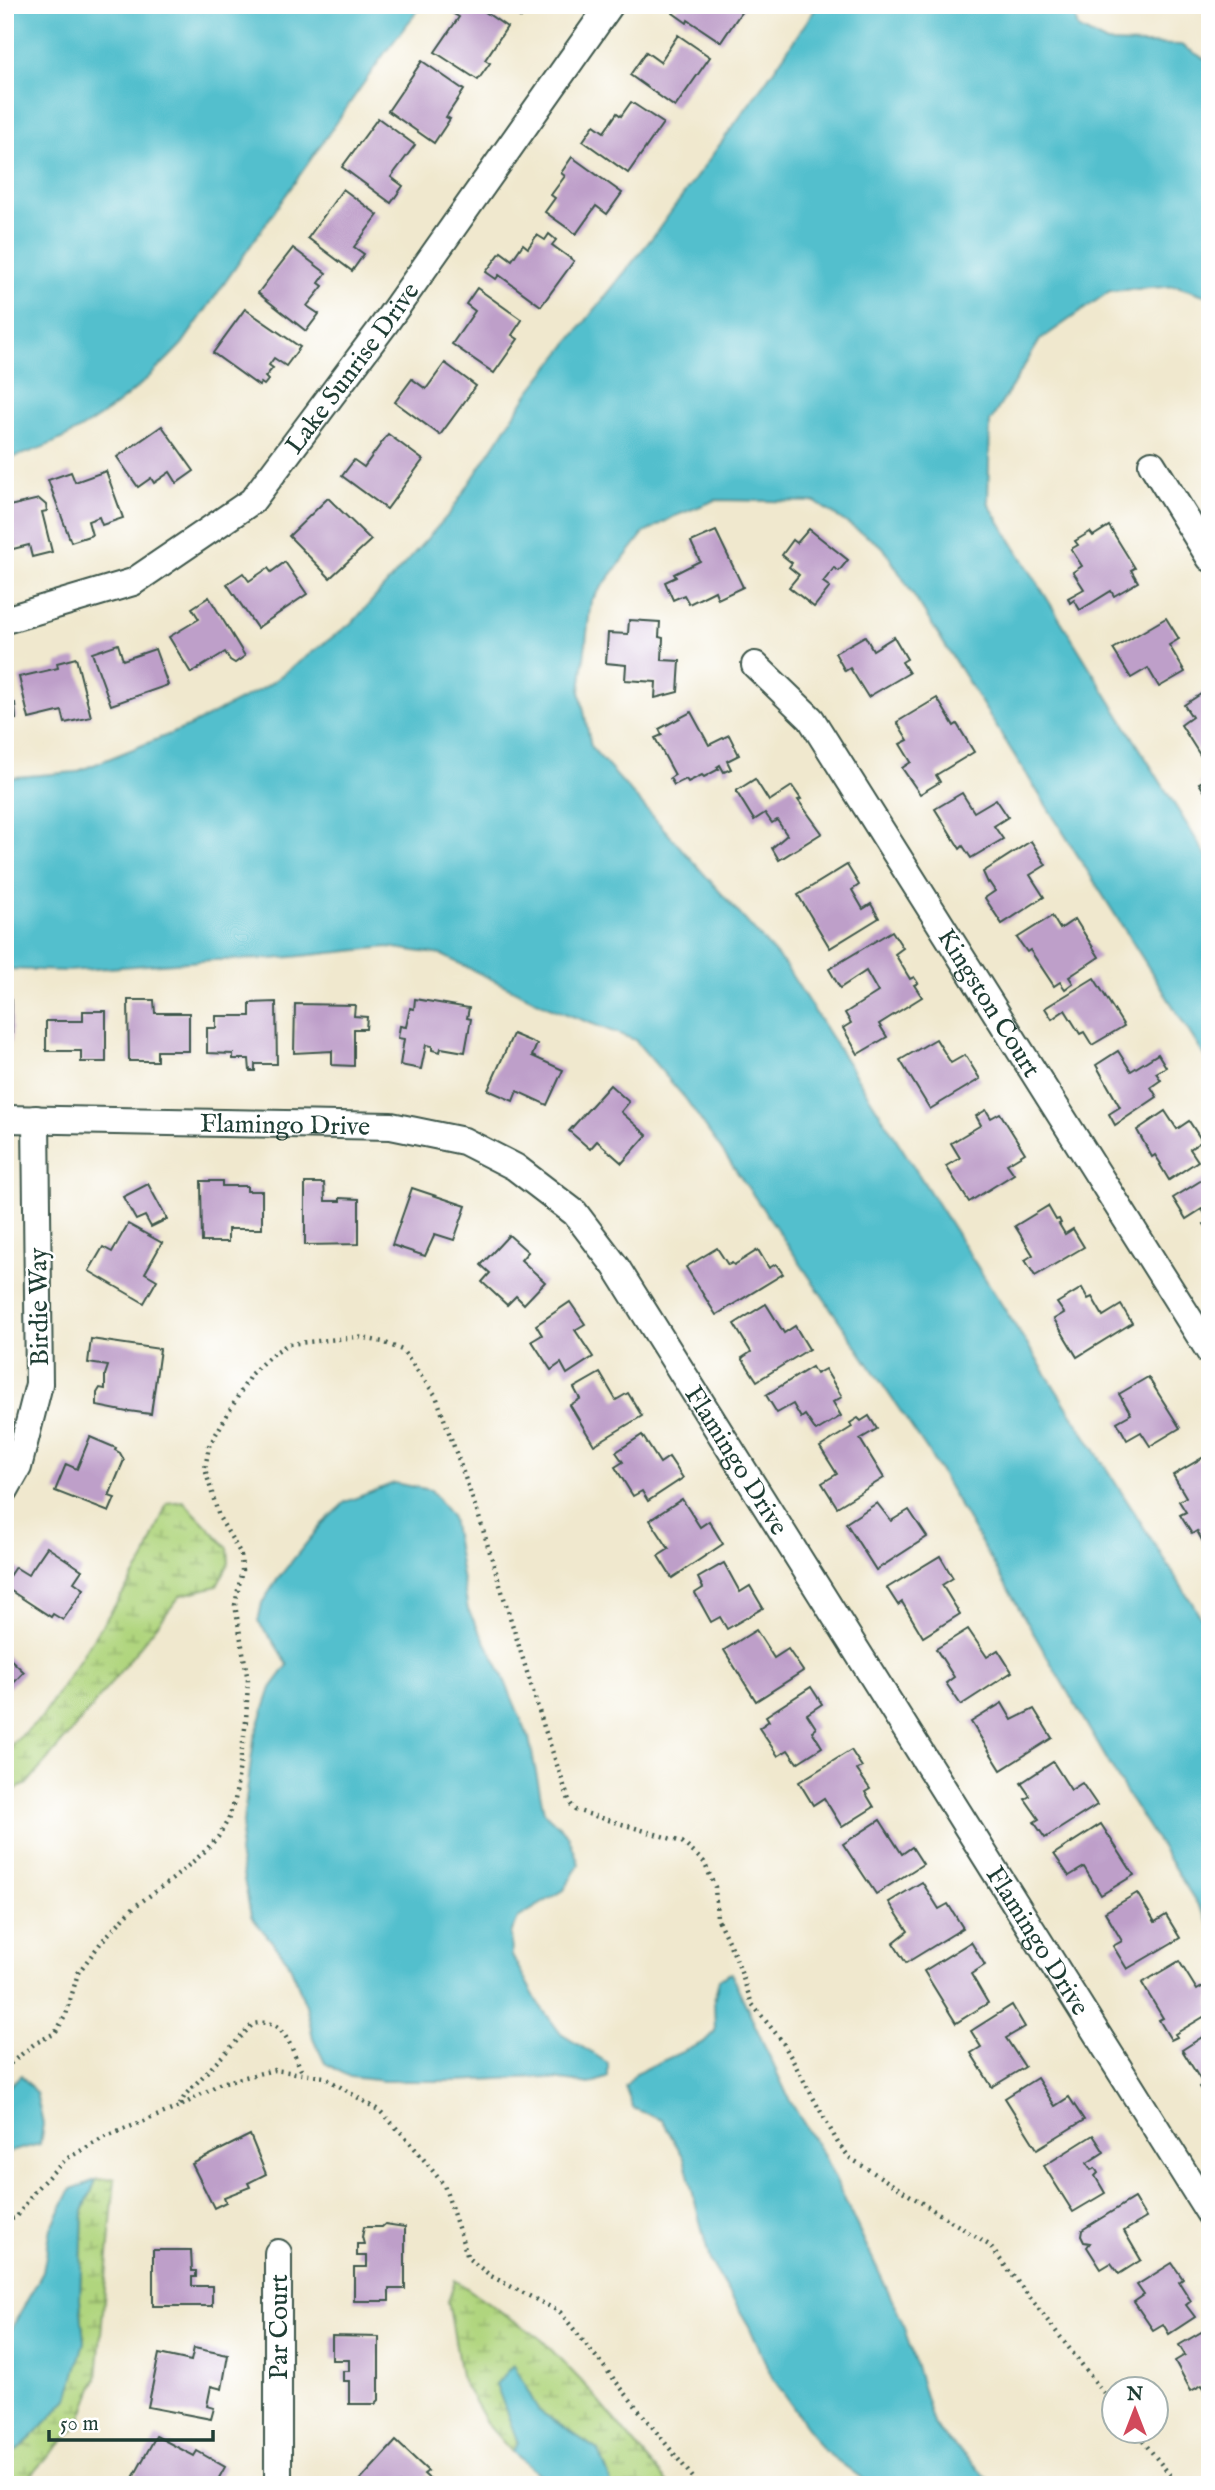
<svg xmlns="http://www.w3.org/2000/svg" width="1215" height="2490" font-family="'IM FELL English',serif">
  <defs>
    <pattern id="wetland-marsh" width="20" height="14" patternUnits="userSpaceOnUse" patternTransform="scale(1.75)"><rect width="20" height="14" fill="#b0d57e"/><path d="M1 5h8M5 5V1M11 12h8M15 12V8" fill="none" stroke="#8fae68"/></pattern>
  </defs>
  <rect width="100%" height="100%" fill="#fff"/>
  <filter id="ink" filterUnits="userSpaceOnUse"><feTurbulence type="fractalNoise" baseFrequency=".0143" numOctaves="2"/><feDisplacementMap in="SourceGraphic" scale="14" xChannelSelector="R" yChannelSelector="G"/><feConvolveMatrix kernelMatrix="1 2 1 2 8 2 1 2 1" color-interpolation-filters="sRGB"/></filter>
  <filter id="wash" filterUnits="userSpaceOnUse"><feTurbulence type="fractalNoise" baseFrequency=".00686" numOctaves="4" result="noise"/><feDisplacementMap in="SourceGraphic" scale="28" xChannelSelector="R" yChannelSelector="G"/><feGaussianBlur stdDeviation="1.57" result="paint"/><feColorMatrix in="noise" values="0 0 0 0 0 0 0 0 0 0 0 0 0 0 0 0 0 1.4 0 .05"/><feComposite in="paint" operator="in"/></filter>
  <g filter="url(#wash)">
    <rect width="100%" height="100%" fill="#f0e8ce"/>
    <g fill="url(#wetland-marsh)" stroke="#688959" stroke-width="2">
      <path d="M183,1501L228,1548L229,1563L217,1586L181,1595L87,1713L26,1785L5,1793V1750L41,1718L144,1561L167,1503Z"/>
      <path d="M115,2178L97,2378L79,2424L21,2485H5V2460L32,2437L84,2342L80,2299L83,2211L96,2180Z"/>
      <path d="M455,2280L541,2339L587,2387L669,2485H612L599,2451L497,2384L519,2443L512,2452L487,2424L462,2381L448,2301Z"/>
    </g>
    <g fill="#53bfcd" stroke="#397e80" stroke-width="2">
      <path d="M5,5H422L384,54L182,344C133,396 77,443 5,459Z"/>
      <path d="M818,5H1072L1078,28L1107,43L1181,45L1210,62V297L1177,286L1110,291L1040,340L990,422L988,503L1210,862V1065L883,547L815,502L716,500L675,516L643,534L591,601L580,691L591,747L785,965L1210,1631V1924L1124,1789L929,1453L770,1219L685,1098L635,1040L551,1008L442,955L388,947L272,959L214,960L68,971L5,969V778L76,772L190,726L267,686L354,621L450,513L530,391L655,234L773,71Z"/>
      <path d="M394,1483L431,1490L452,1518L468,1610L498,1665L529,1738L544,1812L568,1835L579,1864L564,1890L518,1918L511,1933L512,1956L538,2003L561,2034L608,2063V2077L590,2084L538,2077L458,2081H384L350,2077L325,2063L313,2038L306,2005L288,1961L251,1916L239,1853L254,1739L271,1688L288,1665L273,1641L258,1622L262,1603L279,1577L322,1524L345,1502Z"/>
      <path d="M731,1973L790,2101L825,2158L902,2321L934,2426C951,2447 977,2462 992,2485H871L822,2449L772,2377L749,2326L710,2261L684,2158L662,2120L633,2108L625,2087L636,2073L704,2042L715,2031L714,2001L719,1979Z"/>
      <path d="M21,2075L36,2093L43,2124L40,2144L5,2153V2090Z"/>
      <path d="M96,2180L83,2211L80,2299L84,2342L68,2399L32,2437L5,2460V2340L43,2272L51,2228L71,2189Z"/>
      <path d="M514,2365L538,2410L599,2451L612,2485H552L512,2452L518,2443L496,2384Z"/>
    </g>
    <g id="blocks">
      <g fill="#be9fc9">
        <path d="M455,5H475L507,27L485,60L490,63L478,80L435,52L459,17L450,12Z"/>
        <path d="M504,5H530L521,18Z"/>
        <path d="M679,5H746L721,42L688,20L687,23L673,13Z"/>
        <path d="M678,35L710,57L675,107L630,75L646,52L660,62Z"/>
        <path d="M422,61L464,90L446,117L450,119L434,143L388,111Z"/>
        <path d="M631,102L663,123L628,173L583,141L594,125L604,132L617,113L621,116Z"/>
        <path d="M378,118L415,145L391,177L403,186L391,203L342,167Z"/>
        <path d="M572,157L622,193L607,214L596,206L576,234L545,212L555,198L551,195L565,176L561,173Z"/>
        <path d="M343,189L378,215L354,247L364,254L352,271L308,238Z"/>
        <path d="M549,234L556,240L552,245L574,261L541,306L499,275L496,279L486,272L501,252L512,260L523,244L528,248L537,235L545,240Z"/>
        <path d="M293,248L326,273L319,283L323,286L307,306L319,314L306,331L258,293Z"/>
        <path d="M477,288L522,320L512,335L518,339L494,373L452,344L475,311L466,304Z"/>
        <path d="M245,309L300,347L286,366L274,358L269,365L273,368L265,377L268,380L264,385L261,383L259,386L213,353Z"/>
        <path d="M445,363L476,386L440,435L395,402L412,379L426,389Z"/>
        <path d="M162,426L194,471L177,483L170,472L154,483L151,478L138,487L117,457Z"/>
        <path d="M388,434L423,460L387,509L342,476L354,460L364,467Z"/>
        <path d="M106,471L123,518L102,525L99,517L88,521L92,535L71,542L48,480L71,472L75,482Z"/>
        <path d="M328,498L371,540L330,578L289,536Z"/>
        <path d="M39,499L46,505L47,511L42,512L52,552L32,557L29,545L5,551V507Z"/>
        <path d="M1109,526L1135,568L1131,570L1138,582L1114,596L1111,591L1080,610L1074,600L1070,603L1068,598L1084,589L1073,572L1082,566L1071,549L1078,545L1075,541L1090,532L1093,536Z"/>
        <path d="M809,529L848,560L839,571L834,568L823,582L830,587L814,607L789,587L799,575L789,567L792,563L782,555L793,540L797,543Z"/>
        <path d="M716,531L743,587L718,599L715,591L689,604L684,595L673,600L665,582L676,577L674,574L700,561L691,542Z"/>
        <path d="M285,562L307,594L257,628L227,584L243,573L249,581L268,568L271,572Z"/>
        <path d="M209,597L245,656L235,663L230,660L225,652L191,673L169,637L199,619L192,608Z"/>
        <path d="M1166,618L1179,639L1169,645L1185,672L1159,687L1148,668L1131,678L1113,649Z"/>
        <path d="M629,620L660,622L659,637L663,638L662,660L680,661L678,692L655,698L656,682L625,680L626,665L606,663L608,633L628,634Z"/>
        <path d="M865,636L873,650L894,637L907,659L902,662L909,673L868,697L850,668L845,671L835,653Z"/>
        <path d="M118,644L123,660L155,649L168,685L111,705L92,653Z"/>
        <path d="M76,658L91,717L65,723L62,711L29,719L19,677L58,668L57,663Z"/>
        <path d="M1210,688V760L1205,763L1181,725L1192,717L1184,705Z"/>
        <path d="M937,698L954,726L957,724L974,752L936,775L940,782L920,794L902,768L911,762L900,744L908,740L897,722Z"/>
        <path d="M15,703L16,719L8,720L9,732H5V704Z"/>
        <path d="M691,712L709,745L729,735L739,755L727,761L731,769L724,772L720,765L717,767L719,769L704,777L702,775L688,782L686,779L674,785L670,778L675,775L655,738L662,735L659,729Z"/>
        <path d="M1210,777V800L1199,783Z"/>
        <path d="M755,779L769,801L792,786L801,799L798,800L822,833L779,860L772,848L787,835L777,820L772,823L765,813L754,820L736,791Z"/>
        <path d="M962,793L974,812L996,799L1008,817L994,826L1003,839L971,858L963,846L960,849L935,809Z"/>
        <path d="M1031,841L1046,865L1030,875L1044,897L1002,924L985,898L995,891L989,882L988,883L983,872Z"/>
        <path d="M847,865L859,885L852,890L863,909L871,904L879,918L830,948L798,895Z"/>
        <path d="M1052,916L1060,929L1075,919L1099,957L1069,977L1073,983L1065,989L1060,982L1054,986L1030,950L1027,952L1017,938Z"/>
        <path d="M892,931L903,948L895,954L910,979L914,977L918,983L914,985L922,997L879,1024L887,1037L858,1054L843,1028L851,1023L845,1013L878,992L866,971L840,988L829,969Z"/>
        <path d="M1094,978L1124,1026L1092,1045L1084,1032L1080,1034L1065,1010L1052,1019L1045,1008Z"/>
        <path d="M415,999L469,1008L467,1018L471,1019L465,1052L441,1048L440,1052L432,1050V1046L426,1045L421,1069L400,1065L404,1039L398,1038L400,1026L406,1027L410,1008L414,1009Z"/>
        <path d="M5,1000H12V1041L9,1045H5Z"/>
        <path d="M128,1000H154L155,1013H189V1051H157V1061H129Z"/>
        <path d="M276,1002L277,1064H255V1071H250L249,1059H233V1054L207,1053V1028H216V1016H250V1003Z"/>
        <path d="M295,1004L355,1005L354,1016L367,1017L366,1029H354V1066L332,1065V1051L294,1053Z"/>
        <path d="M83,1011H106V1062H81V1051H46V1021H83Z"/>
        <path d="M513,1034L537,1044L532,1056L563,1070L547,1105L517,1091L513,1101L488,1090Z"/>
        <path d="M936,1039L951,1063L965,1055L980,1079L930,1109L900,1060Z"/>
        <path d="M1118,1051L1131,1071L1158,1054L1166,1067L1156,1073L1161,1080L1151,1087L1157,1097L1115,1125L1109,1114L1120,1107L1096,1065Z"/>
        <path d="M610,1085L629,1102L621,1112L647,1135L622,1163L597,1141L590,1149L569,1131Z"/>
        <path d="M986,1110L991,1118L1000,1113L1025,1153L1007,1164L1014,1174L969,1202L946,1166L960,1158L951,1143L981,1125L976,1116Z"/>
        <path d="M1165,1111L1177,1129L1189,1121L1202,1141L1190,1149L1198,1161L1169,1180L1160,1165L1161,1164L1155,1155L1152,1157L1137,1130Z"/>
        <path d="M1210,1175V1233L1204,1224L1209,1221L1202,1209L1186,1219L1173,1198Z"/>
        <path d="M201,1181H222V1186H247V1191H262V1229H228V1242H202Z"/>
        <path d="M305,1183H324L325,1201H340V1198L359,1199V1244L305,1245Z"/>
        <path d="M148,1184L167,1219L151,1227L145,1216L136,1220L123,1197Z"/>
        <path d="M412,1188L466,1206L454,1240L435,1234L425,1256L392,1245Z"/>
        <path d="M1048,1206L1056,1220L1059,1219L1061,1223L1059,1224L1065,1234L1073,1229L1084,1247L1035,1276L1025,1260L1033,1255L1015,1226Z"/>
        <path d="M128,1224L162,1243L145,1273L157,1280L144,1303L89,1271L103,1247L112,1252Z"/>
        <path d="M509,1235L528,1252L521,1260L545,1282L524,1304L516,1296L507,1305L482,1282L490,1273L481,1265Z"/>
        <path d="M717,1248L728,1265L732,1263L734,1265L758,1250L769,1268L776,1264L783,1274L716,1315L686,1267Z"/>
        <path d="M1082,1288L1088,1299L1092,1297L1103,1316L1121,1305L1132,1323L1077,1357L1054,1319L1064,1313L1057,1303Z"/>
        <path d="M570,1302L585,1324L575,1330L593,1357L567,1374L561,1363L551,1370L532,1341L542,1335L536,1325Z"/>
        <path d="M766,1304L784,1333L795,1326L809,1349L757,1381L742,1358L751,1352L734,1324Z"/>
        <path d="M91,1339L160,1349L151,1414L129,1411L127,1412L97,1406V1393L100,1388L105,1389V1375L108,1366L88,1363Z"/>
        <path d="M812,1367L816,1374L825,1369L842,1397L833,1402L841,1416L816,1431L805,1415L801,1418L793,1404L777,1413L766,1395Z"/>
        <path d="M600,1373L616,1400L628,1393L642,1416L594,1445L570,1405L580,1399L574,1388Z"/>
        <path d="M1148,1377L1180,1428L1150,1446L1141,1432L1127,1440L1117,1422L1131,1414L1119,1394Z"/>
        <path d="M869,1416L877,1429L860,1439L884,1478L837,1507L822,1483L837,1474L820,1447L852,1427L850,1423L858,1418L861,1421Z"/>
        <path d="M642,1435L660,1463L669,1457L683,1478L648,1501L642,1491L633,1496L615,1467L623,1462L616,1452Z"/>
        <path d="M90,1437L116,1448L115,1450L120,1453L124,1460L109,1496L115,1498L109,1512L55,1491L66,1464L77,1469Z"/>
        <path d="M1204,1457L1210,1468V1541L1204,1544L1197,1531L1192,1534L1180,1515L1186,1512L1179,1501L1186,1497L1173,1475Z"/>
        <path d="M682,1499L700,1527L709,1521L723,1544L672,1578L658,1556L669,1549L650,1520Z"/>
        <path d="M877,1503L891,1521L909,1510L927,1537L876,1570L846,1523Z"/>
        <path d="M47,1547L82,1570L74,1582L84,1589L63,1620L53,1614L51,1617L5,1587V1582L15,1567L28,1575Z"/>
        <path d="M940,1556L953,1578L942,1585L960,1614L923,1637L902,1602L898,1605L887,1588Z"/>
        <path d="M724,1563L740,1592L750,1586L763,1608L727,1629L720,1617L711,1622L695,1593L703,1588L698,1578Z"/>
        <path d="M968,1629L987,1657L998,1650L1012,1672L961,1705L946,1683L954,1677L936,1649Z"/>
        <path d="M756,1630L774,1658L788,1649L803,1671L756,1701L724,1650Z"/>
        <path d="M5,1654L24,1672L5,1692Z"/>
        <path d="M811,1687L822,1704L807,1714L816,1728L812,1731L822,1747L797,1763L788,1750L778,1756L759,1728L769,1721L766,1716Z"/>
        <path d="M1002,1703L1012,1720L1034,1709L1052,1738L1001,1770L971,1722Z"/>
        <path d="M851,1750L862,1767L857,1770L870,1789L865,1792L874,1807L842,1827L824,1798L813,1805L799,1782Z"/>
        <path d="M1053,1762L1071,1790L1082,1783L1097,1805L1045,1838L1034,1822L1039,1819L1025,1799L1030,1796L1021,1783Z"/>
        <path d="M880,1820L902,1854L912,1847L923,1864L876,1894L843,1844Z"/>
        <path d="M1101,1824L1134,1875L1101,1895L1084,1867L1069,1876L1054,1854Z"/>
        <path d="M922,1882L939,1909L948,1904L963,1928L906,1963L893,1943L908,1931L889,1902Z"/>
        <path d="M1137,1893L1155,1922L1166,1915L1180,1938L1127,1969L1113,1946L1122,1941L1105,1912Z"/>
        <path d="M971,1942L985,1965L971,1974L988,2003L956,2023L924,1971Z"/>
        <path d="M1179,1961L1197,1990L1207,1984L1210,1988V2013L1175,2034L1177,2037L1171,2040L1159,2020L1163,2018L1142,1983Z"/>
        <path d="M1012,2005L1025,2027L1006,2038L1025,2067L992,2087L971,2053L981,2047L971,2031Z"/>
        <path d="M1210,2032V2104L1199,2087L1203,2084L1182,2050Z"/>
        <path d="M1037,2078L1055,2106L1069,2097L1084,2120L1037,2149L1005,2098Z"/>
        <path d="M250,2135L266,2174L248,2183L250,2187L224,2197L226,2202L214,2208L192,2164Z"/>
        <path d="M1093,2135L1104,2152L1087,2163L1091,2170L1095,2168L1098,2173L1095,2176L1105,2193L1073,2212L1044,2166Z"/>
        <path d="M1134,2198L1146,2218L1124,2231L1141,2260L1119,2274L1111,2263L1101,2269L1087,2247L1090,2243L1084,2242L1081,2236L1082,2230Z"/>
        <path d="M385,2224L405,2227V2289H389V2301H354V2267H367V2256H357V2244H364L362,2237L364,2227H382Z"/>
        <path d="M153,2250H191L192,2271H196V2277H192V2286H212V2306H153Z"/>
        <path d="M1172,2263L1183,2279L1179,2282L1191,2301L1186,2305L1195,2317L1169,2334L1163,2324L1153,2330L1134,2302L1144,2295L1137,2285Z"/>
        <path d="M1210,2327V2394L1208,2395L1202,2385L1191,2391L1175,2361L1185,2355L1179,2345Z"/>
        <path d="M332,2336L379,2337V2400L375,2404H349V2381H343V2371H349V2360H332Z"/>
        <path d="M194,2348L228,2355L222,2389L211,2386L207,2406L214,2408L211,2419L148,2407L159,2354L191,2361Z"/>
        <path d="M156,2436L194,2456L197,2451L225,2467L215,2485H129Z"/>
        <path d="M396,2441L428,2471L424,2474L434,2483L356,2485Z"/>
      </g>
    </g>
  </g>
  <g filter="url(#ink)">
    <use href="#blocks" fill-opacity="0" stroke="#3e574b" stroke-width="2"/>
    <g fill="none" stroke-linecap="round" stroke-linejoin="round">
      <g stroke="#3e574b" stroke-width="30">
        <g id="minor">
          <path d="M1152,464L1210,558"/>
          <path id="s1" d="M5,620L133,582L252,501L384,325L610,5"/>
          <path id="s2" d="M755,665L811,719L1210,1352"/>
          <path id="s3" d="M5,1119L391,1126L464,1141L515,1167L575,1213L616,1267L1210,2214"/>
          <path d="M5,1490L18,1467L39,1384L36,1119"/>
          <path d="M278,2253V2485"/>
        </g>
      </g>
      <g stroke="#3e574b" stroke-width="4.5" stroke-dasharray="2 5" stroke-linecap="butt">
        <path d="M5,2068L34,2044L55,2033L66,2015L78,1973L103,1940L134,1907L174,1878L203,1853L218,1837L228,1820L235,1800L246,1721L248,1681L235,1605L242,1570L241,1554L219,1517L205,1469L209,1446L251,1374L271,1355L288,1344L358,1337L383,1342L402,1350L436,1396L479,1517L544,1727L570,1803L575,1810L682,1842L704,1862L715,1887L717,1918L736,1958L752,2004L782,2041L838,2143L850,2158L989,2245L1114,2406"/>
        <path d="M180,2105L185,2095L253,2024C285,2016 291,2049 302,2072"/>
        <path d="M5,2220L16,2218L37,2188L66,2159L107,2136L179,2107L221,2083L274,2070L324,2077L380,2111L409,2141L444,2185L468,2258L491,2276L560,2312L699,2485"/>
        <path d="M1134,2430L1178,2485"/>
      </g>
      <use href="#minor" stroke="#fff" stroke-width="26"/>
    </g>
  </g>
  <g text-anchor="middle" stroke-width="5" stroke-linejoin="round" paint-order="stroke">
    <g font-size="26" fill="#1f3d34" stroke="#fff">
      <text dy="9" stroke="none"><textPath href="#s1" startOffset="444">Lake Sunrise Drive</textPath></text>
      <text dy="9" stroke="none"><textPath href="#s2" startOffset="413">Kingston Court</textPath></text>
      <text dy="9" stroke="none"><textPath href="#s3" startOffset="280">Flamingo Drive</textPath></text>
      <text transform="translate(38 1307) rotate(-91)" y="9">Birdie Way</text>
      <text dy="9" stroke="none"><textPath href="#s3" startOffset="889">Flamingo Drive</textPath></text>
      <text dy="9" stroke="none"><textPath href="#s3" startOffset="1456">Flamingo Drive</textPath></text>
      <text transform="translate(278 2327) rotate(-90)" y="9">Par Court</text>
    </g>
  </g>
  <rect width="1215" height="2490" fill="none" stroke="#fff" stroke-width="28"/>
  <g transform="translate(1135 2410)"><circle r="33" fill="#ffffff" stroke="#a5b1ae" stroke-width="2"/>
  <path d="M0-5L12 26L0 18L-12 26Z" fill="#d1495b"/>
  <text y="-10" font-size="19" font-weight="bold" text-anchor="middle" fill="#1f3d34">N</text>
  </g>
  <path d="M49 2430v10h164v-10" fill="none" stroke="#1f3d34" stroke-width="3.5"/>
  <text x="60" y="2430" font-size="21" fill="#1f3d34" stroke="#ffffff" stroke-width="5" paint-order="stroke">50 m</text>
</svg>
